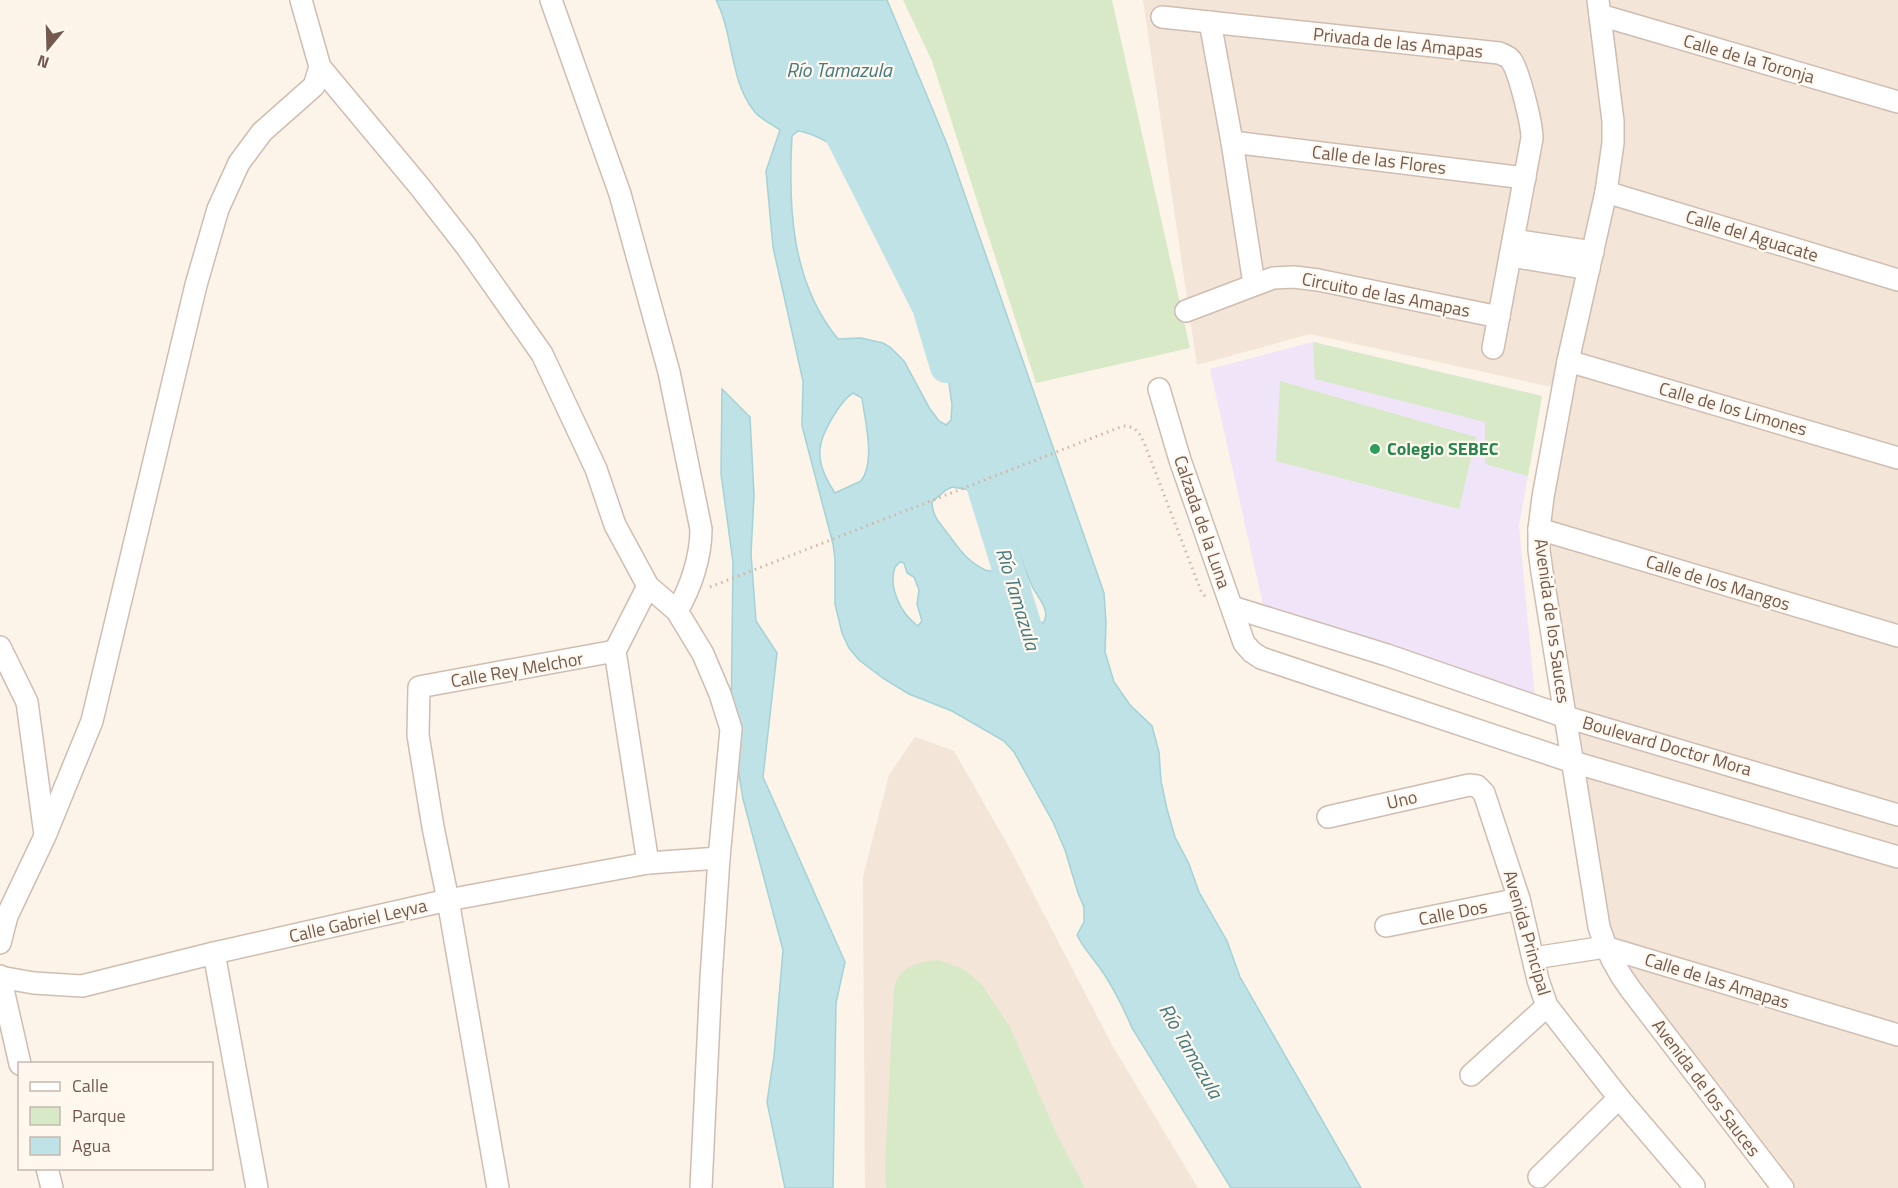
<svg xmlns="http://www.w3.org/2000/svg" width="1898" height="1188" font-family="'Titillium Web',sans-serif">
  <rect width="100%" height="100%" fill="#fcf3e9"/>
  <g fill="#f3e5d8">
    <path d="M1143,0H1898V1188H1779L1614,964L1544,532L1570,391L1310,334L1197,365Z"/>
    <path d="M915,737L954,751L1010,849L1112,1045L1198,1188H865L863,877L889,775Z"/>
  </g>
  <path fill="#f0e5f8" d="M1313,342L1542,396L1519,526L1535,698L1265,613L1210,369Z"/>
  <g fill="#d7e9c7">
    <path d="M903,0H1112L1190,348L1036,383L932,61Z"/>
    <path d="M1313,342L1542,396L1528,476L1485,464V422L1315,379Z"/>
    <path d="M1280,381L1476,437L1459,509L1276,461Z"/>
    <path d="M939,960L965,970L982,985L1010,1027L1058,1137L1085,1188H886L885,1166L894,988C901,965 918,962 939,960Z"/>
  </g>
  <g fill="#bee2e5" stroke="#a4d2d6" stroke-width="1.5" fill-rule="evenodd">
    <path d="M716,0H887L947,144L1104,593L1106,622L1105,652L1114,682L1130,705L1152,726L1159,752L1161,781L1167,809L1175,837L1189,864L1199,892L1227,941L1240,977L1361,1188H1231L1132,1028C1124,1009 1115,991 1104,974C1095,960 1084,950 1077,935L1084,922V907L1078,893L1065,850L1053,822L1014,752L1004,741L952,711L909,694L884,679L859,660L849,648L842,633L835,604V559L833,544L802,426L803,381L773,247L766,171L780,130C772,124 760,119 754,111C729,79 734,35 716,0ZM798,131C817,133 867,163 876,179L914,265L923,293L931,305L935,333L949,383L952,405L951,420L946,425L939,421L930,409L904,361L890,347L883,343L861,338L838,339C791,282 788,206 792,136ZM853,393L862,398C865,422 876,461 861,481L835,493C827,481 818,465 820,449C821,434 840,401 853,393ZM952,487L988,493L998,497C1013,525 1018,557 1032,586C1037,597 1052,611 1043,623L1037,621L1009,589L1002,571C996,569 991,573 985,570C969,562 961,552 951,538C943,526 932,518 932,502L946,490ZM900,562L904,563L907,573L914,577L919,590L917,604L922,621L918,626C901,614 888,588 895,567Z"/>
    <path d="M722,389L750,417L754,495L751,554L756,621L777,653L763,777L845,962L836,1003L833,1188H785L767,1102L774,1056L783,950L743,799L731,726L733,562L721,474Z"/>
  </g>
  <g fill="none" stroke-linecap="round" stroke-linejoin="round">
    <g stroke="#bee2e5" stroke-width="32">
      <path d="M834,121L928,307L946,367"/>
      <path d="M972,452L1030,640"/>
    </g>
    <g stroke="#cfbdb1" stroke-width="24">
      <g id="minor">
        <path d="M301,0L320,67L420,187L466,246L542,354L596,469L615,525L648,586L677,611L703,654L720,694L731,729L719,858L711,978L701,1188"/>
        <path d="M551,0L620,194L669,372L701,529C701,557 691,587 677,611"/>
        <path d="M1598,0L1613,121V143L1606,192L1568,361L1543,497L1539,529V550L1542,572L1599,927C1606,950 1616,970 1631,990L1783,1188"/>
        <path d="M1600,15L1898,102"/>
        <path d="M1162,17L1499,53C1504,55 1509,57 1511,60C1519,71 1532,124 1532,138L1493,348"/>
        <path d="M1210,22L1232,142L1254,284"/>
        <path d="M1232,142L1525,178"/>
        <path d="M1606,192L1898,280"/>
        <path d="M1514,240L1593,252"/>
        <path d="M1511,256L1589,269"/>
        <path d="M1186,311L1273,278L1294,277L1318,280L1499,317"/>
        <path d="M1568,361L1898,458"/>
        <path d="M1159,389L1180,460L1244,643L1252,652L1261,658L1573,762L1898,857"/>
        <path d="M1539,529L1898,636"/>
        <path d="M1232,607L1387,655L1566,717L1898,815"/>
        <path d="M0,647L27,702L45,835"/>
        <path d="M1328,817L1469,785L1477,786L1484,793L1519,899L1538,980L1547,1006L1619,1098L1694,1186L1692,1188"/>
        <path d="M648,863L615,651L648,586"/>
        <path d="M1386,926L1519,899"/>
        <path d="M0,943L7,916L45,836L92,721L196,285L218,209L239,163L262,132L314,86L320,67"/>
        <path d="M214,953L257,1188"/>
        <path d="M1534,958L1605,947L1898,1035"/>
        <path d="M0,976L20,1064"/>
        <path d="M0,977L34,983L82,986L214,953L448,900L648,863L719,858"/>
        <path d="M1471,1075L1547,1006"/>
        <path d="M47,1168L52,1188"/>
        <path d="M1539,1177L1619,1098"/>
        <path d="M498,1188L448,900L433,827L418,735L419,687L615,651"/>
      </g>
    </g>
    <path stroke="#d5b4a4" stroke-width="3" stroke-dasharray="1.5 4.5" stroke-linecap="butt" d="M710,587L1123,426C1137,426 1140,434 1145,445L1201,591L1207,599"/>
    <use href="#minor" stroke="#fff" stroke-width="21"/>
  </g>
  <circle fill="#2e9e5b" stroke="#fef8ef" stroke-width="2" cx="1375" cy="449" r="6"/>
  <g text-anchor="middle" stroke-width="4.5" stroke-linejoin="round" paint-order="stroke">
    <g font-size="18" fill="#75594d" stroke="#fef8ef">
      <text transform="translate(1398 43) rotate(6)" y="6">Privada de las Amapas</text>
      <text transform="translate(1749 59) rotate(16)" y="6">Calle de la Toronja</text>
      <text transform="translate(1379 160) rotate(7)" y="6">Calle de las Flores</text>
      <text transform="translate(1752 236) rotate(17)" y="6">Calle del Aguacate</text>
      <text transform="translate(1386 295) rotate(11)" y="6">Circuito de las Amapas</text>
      <text transform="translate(1733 409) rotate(16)" y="6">Calle de los Limones</text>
      <text transform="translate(1202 522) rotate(71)" y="6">Calzada de la Luna</text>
      <text transform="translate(1718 583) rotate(17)" y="6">Calle de los Mangos</text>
      <text transform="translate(1552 621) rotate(82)" y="6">Avenida de los Sauces</text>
      <text transform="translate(517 670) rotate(-10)" y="6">Calle Rey Melchor</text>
      <text transform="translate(1667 746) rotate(16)" y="6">Boulevard Doctor Mora</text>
      <text transform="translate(1402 800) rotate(-13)" y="6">Uno</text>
      <text transform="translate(1453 913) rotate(-11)" y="6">Calle Dos</text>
      <text transform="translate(358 921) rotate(-13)" y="6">Calle Gabriel Leyva</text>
      <text transform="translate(1527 933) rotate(74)" y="6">Avenida Principal</text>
      <text transform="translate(1717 981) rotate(17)" y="6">Calle de las Amapas</text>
      <text transform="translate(1706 1088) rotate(53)" y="6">Avenida de los Sauces</text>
    </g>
    <g font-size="18" font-weight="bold" fill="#27864d" stroke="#fef8ef" text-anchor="start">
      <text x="1387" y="455">Colegio SEBEC</text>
    </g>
    <g font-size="20" font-style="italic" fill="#447a80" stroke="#fef8ef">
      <text x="839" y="77">Río Tamazula</text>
      <text transform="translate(1018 599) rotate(73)" y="7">Río Tamazula</text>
      <text transform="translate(1191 1051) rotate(60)" y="7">Río Tamazula</text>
    </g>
  </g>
  <rect x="18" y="1062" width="195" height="108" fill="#fef8ef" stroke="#c7b8ae" stroke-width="1.5"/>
  <rect x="30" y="1082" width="30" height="9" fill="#ffffff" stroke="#c7b8ae" stroke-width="1.5"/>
  <text x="72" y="1092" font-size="18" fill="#75594d">Calle</text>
  <rect x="30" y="1107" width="30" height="18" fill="#d7e9c7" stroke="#c7b8ae" stroke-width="1.5"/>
  <text x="72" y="1122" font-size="18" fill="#75594d">Parque</text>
  <rect x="30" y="1137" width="30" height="18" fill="#bee2e5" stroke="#c7b8ae" stroke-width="1.5"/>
  <text x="72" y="1152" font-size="18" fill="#75594d">Agua</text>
  <g transform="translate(48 48) rotate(199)" stroke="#fef8ef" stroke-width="4.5" paint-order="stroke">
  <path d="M0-4.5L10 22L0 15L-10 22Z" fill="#75594d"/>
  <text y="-9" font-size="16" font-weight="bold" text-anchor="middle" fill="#75594d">N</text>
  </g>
</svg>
